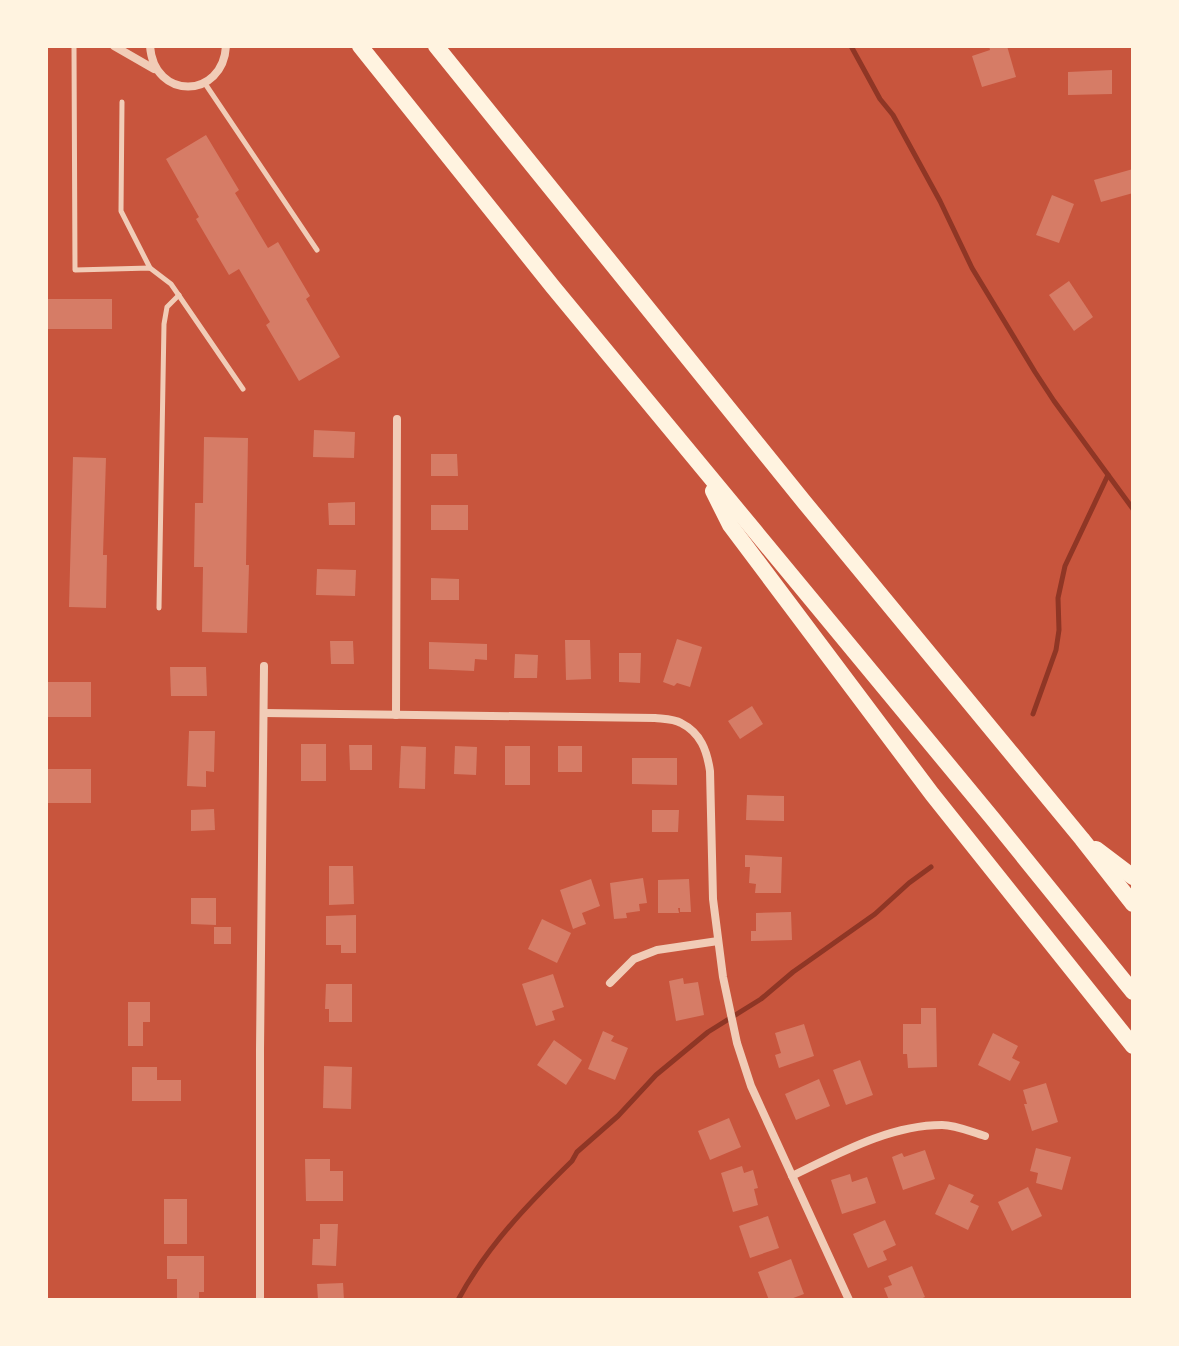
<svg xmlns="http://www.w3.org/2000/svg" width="1179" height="1346" font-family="Jost,sans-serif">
  <rect width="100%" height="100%" fill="#c8553d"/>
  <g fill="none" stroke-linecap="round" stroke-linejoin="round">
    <g stroke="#8f3625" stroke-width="5">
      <path d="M851,46L880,99L893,115L940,201L972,268L1035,372L1054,401L1133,509"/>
      <path d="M1033,714L1056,650L1059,630L1058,598L1065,566L1108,475"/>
      <path d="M458,1300C487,1246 529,1203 572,1161L577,1152L618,1116L656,1075L708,1032L761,999L793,972L875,914L909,883L931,867"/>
    </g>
  </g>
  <g fill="#d67c66">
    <path d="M989,46H1007L1016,77L982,87L972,56L990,50Z"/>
    <path d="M1112,70V94L1068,95V72Z"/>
    <path d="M206,135L239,190L235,193L268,248L278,242L310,296L306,299L340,357L299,381L266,325L270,322L239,269L229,275L196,219L199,217L166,159Z"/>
    <path d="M1133,169V193L1101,202L1094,180Z"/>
    <path d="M1052,195L1074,204L1059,243L1036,235Z"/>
    <path d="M1069,281L1093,317L1074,331L1049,295Z"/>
    <rect x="46" y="299" width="66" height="30"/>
    <path d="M314,430L355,432L354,458L313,457Z"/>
    <path d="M204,437L248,438L246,565H249L247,633L202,632L203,567H194L195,503H203Z"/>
    <path d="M431,454H457L458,476H431Z"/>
    <path d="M73,457L106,458L103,555H107L106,608L69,607Z"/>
    <path d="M355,502V525H329L328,503Z"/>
    <rect x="431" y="505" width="37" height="25"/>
    <path d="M317,569L356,570L355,596L316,595Z"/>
    <path d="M431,578L459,579V600H431Z"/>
    <path d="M677,639L702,647L690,687L677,683L674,686L663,682Z"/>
    <path d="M565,640H590L591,679L566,680Z"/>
    <path d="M330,641H353L354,664H331Z"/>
    <path d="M429,642L487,644V660L475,659L474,671L429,669Z"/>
    <path d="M619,653H641L640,683L619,682Z"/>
    <path d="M515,654L538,655L537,678H514Z"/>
    <path d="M170,667H206L207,696H171Z"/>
    <rect x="46" y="682" width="45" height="35"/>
    <path d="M752,706L763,724L740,739L728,721Z"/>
    <path d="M189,731H215L214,772L206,771V787L187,786Z"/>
    <rect x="301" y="744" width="25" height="37"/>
    <path d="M349,745H372V770H350Z"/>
    <path d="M401,746L426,747L425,789L399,788Z"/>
    <path d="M455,746L477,747L476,775L454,774Z"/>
    <rect x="505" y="746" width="25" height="39"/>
    <rect x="558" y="746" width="24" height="26"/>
    <path d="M632,758H677V785L632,784Z"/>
    <rect x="46" y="769" width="45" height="34"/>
    <path d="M747,795L784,796V821L746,820Z"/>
    <path d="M214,809L215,830L191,831V810Z"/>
    <path d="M652,810H679L678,832H652Z"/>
    <path d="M745,855L782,857L781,893H755L756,884L749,883L750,867H745Z"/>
    <path d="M329,866H353L354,904L329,905Z"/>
    <path d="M643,878L647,903L639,904L640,911L626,913L627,918L614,919L610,883Z"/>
    <path d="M591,879L600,906L582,913L586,924L573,929L560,890Z"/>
    <path d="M689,879L691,912H680V908H678L679,913H658V880Z"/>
    <path d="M191,898H216V925L191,924Z"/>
    <path d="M791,912L792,940L751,941V931H756V913Z"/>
    <path d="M356,915V953H341V945H326V916Z"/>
    <path d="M542,919L571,933L557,963L528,949Z"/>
    <rect x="214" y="927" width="17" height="17"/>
    <path d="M553,974L564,1007L552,1011L555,1020L536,1026L522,984Z"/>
    <path d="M683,978L684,984L698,982L704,1015L676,1021L669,981Z"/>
    <path d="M326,984H352V1022H329V1009H325Z"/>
    <path d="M128,1002H150V1022H143V1046H128Z"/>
    <path d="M921,1008H936L937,1067L908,1068L907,1054H903V1024H921Z"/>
    <path d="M804,1024L814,1056L779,1068L775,1055L781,1053L775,1033Z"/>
    <path d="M603,1031L614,1036L611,1041L628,1048L615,1080L588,1069Z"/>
    <path d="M993,1033L1018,1046L1012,1058L1020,1062L1010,1081L978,1065Z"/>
    <path d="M554,1040L582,1060L566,1085L537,1065Z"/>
    <path d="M860,1060L873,1095L846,1105L833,1070Z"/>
    <path d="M324,1066L352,1067L351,1109L323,1108Z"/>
    <path d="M132,1067H157V1080H181V1101H132Z"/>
    <path d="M819,1079L830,1106L796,1120L785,1094Z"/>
    <path d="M1046,1083L1058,1122L1032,1131L1024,1104H1027L1023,1090Z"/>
    <path d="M729,1118L741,1147L710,1160L698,1131Z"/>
    <path d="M1036,1148L1071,1157L1062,1190L1036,1183L1038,1173L1030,1171Z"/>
    <path d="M925,1150L935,1179L903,1190L892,1157L902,1153L904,1157Z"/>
    <path d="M305,1159H330V1171H343V1201H306Z"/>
    <path d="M742,1166L744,1173L753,1170L758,1188L754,1189L758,1205L733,1212L721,1173Z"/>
    <path d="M850,1174L852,1182L867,1177L876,1203L842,1214L831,1180Z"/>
    <path d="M949,1184L974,1195L970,1202L979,1206L968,1230L935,1214Z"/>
    <path d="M1028,1187L1042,1216L1012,1231L998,1202Z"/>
    <rect x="164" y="1199" width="23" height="45"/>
    <path d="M768,1216L779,1248L750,1258L739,1226Z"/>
    <path d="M885,1220L896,1245L883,1251L887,1260L868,1268L853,1234Z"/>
    <path d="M320,1224H338L336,1266L312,1265L313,1239H320Z"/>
    <path d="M167,1256H204V1292H199V1300H177V1279H167Z"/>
    <path d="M791,1259L804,1294L788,1300H769L758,1272Z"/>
    <path d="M912,1266L925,1297L918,1300H889L884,1288L892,1285L888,1276Z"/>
    <path d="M343,1283L344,1300H318L317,1284Z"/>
  </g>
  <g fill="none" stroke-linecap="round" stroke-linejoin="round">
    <g stroke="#f1ccb7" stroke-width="5">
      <path d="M74,46L75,270L150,268L171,284L243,389"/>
      <path d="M204,82L317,250"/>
      <path d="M122,102L121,211L150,268"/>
      <path d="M159,608L164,324L167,307L179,295"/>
    </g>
    <g stroke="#f1ccb7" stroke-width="8">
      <path d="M114,46L154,69"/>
      <path d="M150,46C154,101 223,99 226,46"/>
      <path d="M264,713L655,718C663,719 674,719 681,723C701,733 707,751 710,771L713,899L723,977L737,1043L751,1086L849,1300"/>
      <path d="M396,715L397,419"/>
      <path d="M610,983L634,959L657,950L718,941"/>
      <path d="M792,1176C838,1154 889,1125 942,1125C956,1125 971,1132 985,1136"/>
      <path d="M260,1300V1050L264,666"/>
    </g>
    <g stroke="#fff3e0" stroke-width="16">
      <path d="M360,46L553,287L993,819L1133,992"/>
      <path d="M436,46L805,503L1082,839L1133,904"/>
      <path d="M713,491L730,525L932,794L1133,1046"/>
      <path d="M1096,849L1133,877"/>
    </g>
  </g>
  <rect width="1179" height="1346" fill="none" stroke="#fff3e0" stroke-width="96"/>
</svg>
